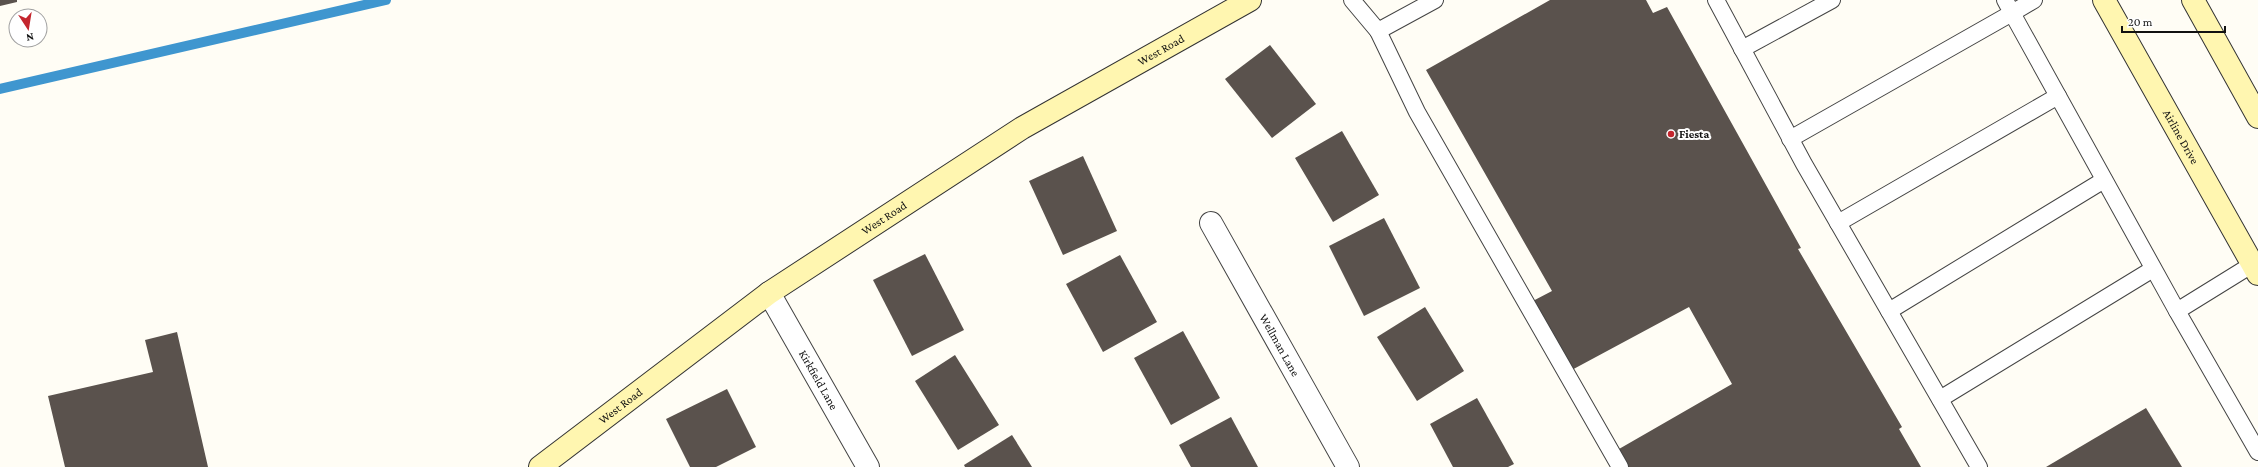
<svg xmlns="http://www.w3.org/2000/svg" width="2258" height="467" font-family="'Crimson Pro',serif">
  <rect width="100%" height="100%" fill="#fffdf5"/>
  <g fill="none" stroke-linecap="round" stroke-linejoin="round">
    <path stroke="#3f96cf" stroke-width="10" d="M0,89L386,0"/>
  </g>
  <g fill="#5a524d">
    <path d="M0,0H17V2L0,6Z"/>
    <path d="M1550,0H1646L1653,13L1667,7L1801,248L1798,249L1902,427L1899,429L1921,467H1629L1619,449L1732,384L1689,307L1568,372L1529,303L1552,291L1426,70Z"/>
    <path d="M1270,45L1316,104L1272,138L1225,79Z"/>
    <path d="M1342,131L1379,195L1333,222L1295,158Z"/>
    <path d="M1083,156L1117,231L1063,255L1029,181Z"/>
    <path d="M1384,218L1420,288L1364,316L1329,246Z"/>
    <path d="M925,254L964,330L912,356L873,280Z"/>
    <path d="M1120,255L1157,322L1103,352L1066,284Z"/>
    <path d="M1425,307L1464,371L1417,401L1377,337Z"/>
    <path d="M1183,331L1220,398L1171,425L1134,358Z"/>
    <path d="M177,332L208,467H65L48,396L153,372L145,340Z"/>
    <path d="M955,355L999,425L958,450L915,381Z"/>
    <path d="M727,389L756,447L716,467H690L666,419Z"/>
    <path d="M1477,398L1514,464L1508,467H1453L1430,424Z"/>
    <path d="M2146,408L2182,467H2046Z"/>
    <path d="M1231,417L1258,467H1191L1179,445Z"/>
    <path d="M1012,435L1032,467H965L964,465Z"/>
  </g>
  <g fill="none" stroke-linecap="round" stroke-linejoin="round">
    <g stroke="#444" stroke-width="18">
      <g id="lane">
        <path d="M1352,0L1378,31L1435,0"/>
        <path d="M1716,0L1804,164L1979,467"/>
        <path d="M2034,0L2012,13L2177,311"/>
        <path d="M1378,31L1417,112L1620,467"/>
        <path d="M1742,49L1832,0"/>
        <path d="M1790,139L2012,13L2005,0"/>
        <path d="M1838,223L2058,96"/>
        <path d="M2253,264L2177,311L2258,452"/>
        <path d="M1889,311L2104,180"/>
        <path d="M1940,399L2153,269"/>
      </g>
    </g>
    <g stroke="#444" stroke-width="24">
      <g id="street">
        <path id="s1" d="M1211,223L1348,467"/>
        <path id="s2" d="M769,293L868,467"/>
      </g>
    </g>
    <g stroke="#333" stroke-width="24">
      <g id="secondary">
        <path id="s3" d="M2104,0L2258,274"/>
        <path d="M2193,0L2258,117"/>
        <path id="s4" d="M540,467L769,293L1022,128L1250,0"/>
      </g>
    </g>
    <use href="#lane" stroke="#fff" stroke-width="16"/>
    <use href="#street" stroke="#fff" stroke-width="22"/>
    <use href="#secondary" stroke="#fff6b0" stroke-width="22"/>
  </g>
  <circle fill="#c4262e" stroke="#fff" stroke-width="1.5" cx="1671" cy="134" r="4"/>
  <g text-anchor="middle" stroke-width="4" stroke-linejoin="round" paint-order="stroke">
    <g font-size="12" fill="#111" stroke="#fff">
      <text dy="4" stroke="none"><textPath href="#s4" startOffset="749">West Road</textPath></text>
      <text dy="4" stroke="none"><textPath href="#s3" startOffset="157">Airline Drive</textPath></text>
      <text dy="4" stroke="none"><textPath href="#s4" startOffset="425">West Road</textPath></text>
      <text dy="4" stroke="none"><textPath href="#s1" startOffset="140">Wellman Lane</textPath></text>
      <text dy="4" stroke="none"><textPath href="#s2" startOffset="100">Kirkfield Lane</textPath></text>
      <text dy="4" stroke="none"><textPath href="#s4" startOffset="101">West Road</textPath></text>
    </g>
    <g font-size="12" font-weight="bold" fill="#111" stroke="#fff" text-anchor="start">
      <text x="1679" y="138">Fiesta</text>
    </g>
  </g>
  <g transform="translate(28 28) rotate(168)"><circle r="19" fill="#ffffff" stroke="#a0a0a0"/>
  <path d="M0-3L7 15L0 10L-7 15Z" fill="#c4262e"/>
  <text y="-6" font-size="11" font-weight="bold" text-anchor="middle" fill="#111111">N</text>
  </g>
  <path d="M2122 26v6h103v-6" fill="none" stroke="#111111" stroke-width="2"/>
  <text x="2128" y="26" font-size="12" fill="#111111" stroke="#ffffff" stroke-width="3" paint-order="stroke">20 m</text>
</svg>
